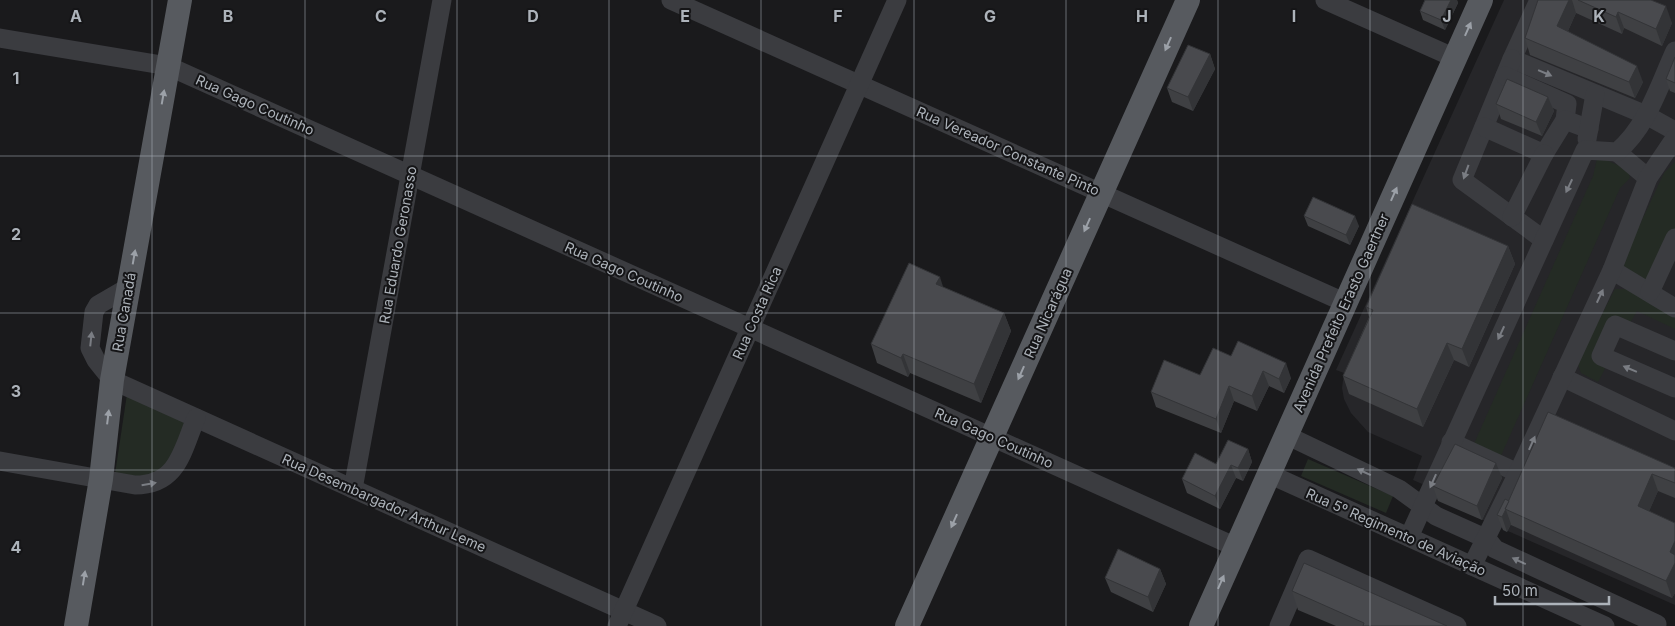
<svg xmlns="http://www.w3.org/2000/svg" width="1675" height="626" font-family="Inter,sans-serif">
  <rect width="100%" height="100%" fill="#1a1a1c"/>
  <path fill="#262629" d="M1504,0H1675V605L1433,498L1436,490L1413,480L1422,456L1368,432L1351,413L1344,399L1342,388L1344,373L1336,370Z"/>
  <g fill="#242b24">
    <path d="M1602,158L1628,170L1630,178L1620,188L1500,458L1473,446L1593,176L1597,159Z"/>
    <path d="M1675,162V232L1650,284L1619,269L1664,173Z"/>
    <path d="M1615,289H1627L1675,315V329L1637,311L1630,323L1618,318L1606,367L1598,382L1581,373L1577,362Z"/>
    <path d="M127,394L185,420C178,443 171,475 142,479C134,480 122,475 115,474Z"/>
    <path d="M1308,459L1393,496L1386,513L1301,476Z"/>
  </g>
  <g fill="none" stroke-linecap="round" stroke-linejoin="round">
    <g stroke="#3b3c40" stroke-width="19">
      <path d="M671,0L1346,303"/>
      <path d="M1325,0L1455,58"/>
      <path d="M1539,0L1512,59L1646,115L1675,131"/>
      <path d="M0,38L168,66L1236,547"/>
      <path d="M1512,59L1462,180L1544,240"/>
      <path d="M1505,76L1567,104L1565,120"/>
      <path d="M1484,127L1544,154L1565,120L1589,129"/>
      <path d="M1587,139L1595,94"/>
      <path d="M1617,152L1648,178"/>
      <path d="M1512,217L1544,154"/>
      <path d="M1612,270L1675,308"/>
      <path d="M129,287L98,305L94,312L90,348L96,360L112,380L657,626"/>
      <path d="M1650,292L1675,238"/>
      <path d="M1675,351L1615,325L1601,356L1675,388"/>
      <path d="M1562,377L1675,431"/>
      <path d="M1286,435L1399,489L1436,516L1487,539L1495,549L1657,624L1656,626"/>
      <path d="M1451,442L1518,473"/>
      <path d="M0,461L135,485C178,485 182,451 196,418"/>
      <path d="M1269,474L1605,626"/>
      <path d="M353,489L442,0"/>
      <path d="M1409,537L1585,150L1617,152C1647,127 1659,86 1675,51"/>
      <path d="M1472,566L1518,473L1612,270L1648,178L1675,138"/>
      <path d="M617,626L897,0"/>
      <path d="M1279,626L1308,559L1457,626"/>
    </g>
    <g stroke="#575a5f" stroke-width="24">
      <path d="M76,626L101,479L112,380L180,0"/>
      <path d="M907,626L1188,0"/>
      <path d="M1201,626L1481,0"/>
    </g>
  </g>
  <g fill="#3f4043">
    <path d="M1425,0H1457L1458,3L1445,30L1423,20L1420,11Z"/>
    <path d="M1538,0H1651L1672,23L1662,46L1624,28L1622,34L1576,13L1568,31L1643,82L1635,98L1530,55L1525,38Z"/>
    <path d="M1210,54L1215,69L1193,111L1172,102L1167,88Z"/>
    <path d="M1675,57V93L1670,91L1666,79Z"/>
    <path d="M1548,97L1554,111L1542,136L1501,119L1496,104Z"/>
    <path d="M1304,216L1359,226L1350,245L1308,226Z"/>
    <path d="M1508,246L1515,264L1469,367L1454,360L1423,427L1349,394L1343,376L1369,317L1366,307Z"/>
    <path d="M943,287L1004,313L1011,331L981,403L910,373L908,377L877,363L871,344Z"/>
    <path d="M1231,356L1291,378L1284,393L1269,386L1257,411L1234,401L1221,433L1156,407L1151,392L1200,375Z"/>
    <path d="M1248,449L1252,462L1243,481L1236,478L1220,509L1187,493L1182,479Z"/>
    <path d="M1496,463L1502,478L1482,520L1438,501L1433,486Z"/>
    <path d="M1675,468V498L1658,491L1649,511L1675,523V593L1672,598L1511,525V524L1507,532L1503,530L1497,515L1509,501Z"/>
    <path d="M1160,569L1166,584L1153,612L1111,592L1105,578Z"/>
    <path d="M1292,591L1447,626H1336L1298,610Z"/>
  </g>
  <g fill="#333437">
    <path d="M1451,0H1457L1458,3L1445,30L1441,20Z"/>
    <path d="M1569,0H1572L1576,13L1563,42L1557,26Z"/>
    <path d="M1666,6L1672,23L1662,46L1656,29Z"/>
    <path d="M1618,12L1624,28L1622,34L1616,17Z"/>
    <path d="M1210,54L1215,69L1193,111L1188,97Z"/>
    <path d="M1637,66L1643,82L1635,98L1629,82Z"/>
    <path d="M1548,97L1554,111L1542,136L1536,122Z"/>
    <path d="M1355,216L1359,226L1350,245L1346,235Z"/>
    <path d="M1508,246L1515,264L1469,367L1462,349Z"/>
    <path d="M940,277L946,296L936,284Z"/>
    <path d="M1004,313L1011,331L981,403L974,384Z"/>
    <path d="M1447,343L1454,360L1423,427L1417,409Z"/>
    <path d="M903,354L910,373L908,377L901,358Z"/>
    <path d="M1286,363L1291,378L1284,393L1279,379Z"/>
    <path d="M1263,371L1269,386L1257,411L1252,396Z"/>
    <path d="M1229,386L1234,401L1221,433L1216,419Z"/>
    <path d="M1248,449L1252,462L1243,481L1238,468Z"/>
    <path d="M1496,463L1502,478L1482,520L1477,506Z"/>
    <path d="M1231,465L1236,478L1220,509L1215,496Z"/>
    <path d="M1652,474L1658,491L1644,523L1638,506Z"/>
    <path d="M1506,510L1511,524L1507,532L1502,517Z"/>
    <path d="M1675,541V593L1672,598L1666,581L1670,552Z"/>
    <path d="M1160,569L1166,584L1153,612L1148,597Z"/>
  </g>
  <g fill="#494a4e" stroke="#333437">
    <path d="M1425,0H1451L1441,20L1420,11Z"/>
    <path d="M1538,0H1569L1557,26L1637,66L1629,82L1525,38Z"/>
    <path d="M1578,0H1651L1666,6L1656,29L1618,12L1616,17Z"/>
    <path d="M1188,45L1210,54L1188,97L1167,88Z"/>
    <path d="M1675,57V83L1666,79Z"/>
    <path d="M1507,79L1548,97L1536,122L1496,104Z"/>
    <path d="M1313,197L1355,216L1346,235L1304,216Z"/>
    <path d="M1412,204L1508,246L1462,349L1447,343L1417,409L1343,376L1373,310L1366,307Z"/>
    <path d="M909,263L940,277L936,284L1004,313L974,384L903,354L901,358L871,344Z"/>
    <path d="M1238,341L1286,363L1279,379L1263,371L1252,396L1229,386L1216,419L1151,392L1164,360L1200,375L1213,348L1231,356Z"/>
    <path d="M1548,412L1675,468V483L1652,474L1638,506L1675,523V541L1670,552L1675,555V563L1666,581L1505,509Z"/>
    <path d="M1228,440L1248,449L1238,468L1231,465L1215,496L1182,479L1195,453L1216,464Z"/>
    <path d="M1455,444L1496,463L1477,506L1433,486Z"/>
    <path d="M1505,499L1509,501L1505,509H1506L1502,517L1497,515Z"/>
    <path d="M1118,549L1160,569L1148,597L1105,578Z"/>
    <path d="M1304,563L1447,626H1363L1364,623L1292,591Z"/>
  </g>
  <defs><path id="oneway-solid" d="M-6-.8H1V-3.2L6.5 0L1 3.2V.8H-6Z" transform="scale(1.25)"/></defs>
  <g fill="#9ca1a8">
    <use href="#oneway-solid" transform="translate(1468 29) rotate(-66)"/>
    <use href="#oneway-solid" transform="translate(1168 44) rotate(114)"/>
    <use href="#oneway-solid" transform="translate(163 97) rotate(-80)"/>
    <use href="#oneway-solid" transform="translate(1394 194) rotate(-66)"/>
    <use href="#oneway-solid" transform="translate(1087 225) rotate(114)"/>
    <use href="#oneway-solid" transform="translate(134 257) rotate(-80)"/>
    <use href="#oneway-solid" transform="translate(1021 373) rotate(114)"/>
    <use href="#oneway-solid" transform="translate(108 417) rotate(-83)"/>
    <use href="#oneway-solid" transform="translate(954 521) rotate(114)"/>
    <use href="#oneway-solid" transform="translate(84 578) rotate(-81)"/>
    <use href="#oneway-solid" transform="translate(1221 582) rotate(-66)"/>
  </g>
  <g fill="#7a7d83">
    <use href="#oneway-solid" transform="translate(1545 73) rotate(23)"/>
    <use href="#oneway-solid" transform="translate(1466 172) rotate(110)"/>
    <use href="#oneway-solid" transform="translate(1569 186) rotate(115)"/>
    <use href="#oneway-solid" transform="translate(1600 296) rotate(-65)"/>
    <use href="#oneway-solid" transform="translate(1501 333) rotate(115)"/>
    <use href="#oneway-solid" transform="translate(91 339) rotate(-84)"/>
    <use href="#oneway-solid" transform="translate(1630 369) rotate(-157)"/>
    <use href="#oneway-solid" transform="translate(1532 443) rotate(-66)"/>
    <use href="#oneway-solid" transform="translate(1364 472) rotate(-155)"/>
    <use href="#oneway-solid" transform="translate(1433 481) rotate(114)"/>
    <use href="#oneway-solid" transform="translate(149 484) rotate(-10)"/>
    <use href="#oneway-solid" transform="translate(1519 561) rotate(-155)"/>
  </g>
  <path fill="none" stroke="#adb3ba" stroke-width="1" stroke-opacity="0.55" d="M152,0V626M305,0V626M457,0V626M609,0V626M761,0V626M914,0V626M1066,0V626M1218,0V626M1370,0V626M1523,0V626M0,156H1675M0,313H1675M0,470H1675"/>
  <g text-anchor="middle" stroke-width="4" stroke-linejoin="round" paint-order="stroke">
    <g font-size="14" fill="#adb3ba" stroke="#151517">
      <text transform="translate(255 105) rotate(24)" y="5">Rua Gago Coutinho</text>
      <text transform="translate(1008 151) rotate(24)" y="5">Rua Vereador Constante Pinto</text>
      <text transform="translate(398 245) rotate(-80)" y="5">Rua Eduardo Geronasso</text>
      <text transform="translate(624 272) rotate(24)" y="5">Rua Gago Coutinho</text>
      <text transform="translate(124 312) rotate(-80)" y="5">Rua Canadá</text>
      <text transform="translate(757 313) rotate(-66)" y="5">Rua Costa Rica</text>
      <text transform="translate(1048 313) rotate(-66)" y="5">Rua Nicarágua</text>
      <text transform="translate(1341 313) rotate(-66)" y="5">Avenida Prefeito Erasto Gaertner</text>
      <text transform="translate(994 438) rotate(24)" y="5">Rua Gago Coutinho</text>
      <text transform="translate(384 503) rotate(24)" y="5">Rua Desembargador Arthur Leme</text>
      <text transform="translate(1396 532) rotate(24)" y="5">Rua 5º Regimento de Aviação</text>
    </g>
  </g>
  <g font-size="16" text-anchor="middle" font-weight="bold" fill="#adb3ba" stroke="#151517" stroke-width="4" stroke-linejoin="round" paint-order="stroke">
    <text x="76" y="22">A</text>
    <text x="228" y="22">B</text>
    <text x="381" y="22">C</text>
    <text x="533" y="22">D</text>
    <text x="685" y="22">E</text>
    <text x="838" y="22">F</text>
    <text x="990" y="22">G</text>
    <text x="1142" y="22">H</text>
    <text x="1294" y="22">I</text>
    <text x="1447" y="22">J</text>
    <text x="1599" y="22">K</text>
    <text x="16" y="84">1</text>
    <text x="16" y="240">2</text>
    <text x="16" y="397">3</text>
    <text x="16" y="553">4</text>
  </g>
  <path d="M1495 596v8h114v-8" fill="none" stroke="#adb3ba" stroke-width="2.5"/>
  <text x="1502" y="596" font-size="15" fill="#adb3ba" stroke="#151517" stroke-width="4" paint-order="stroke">50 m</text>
</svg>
